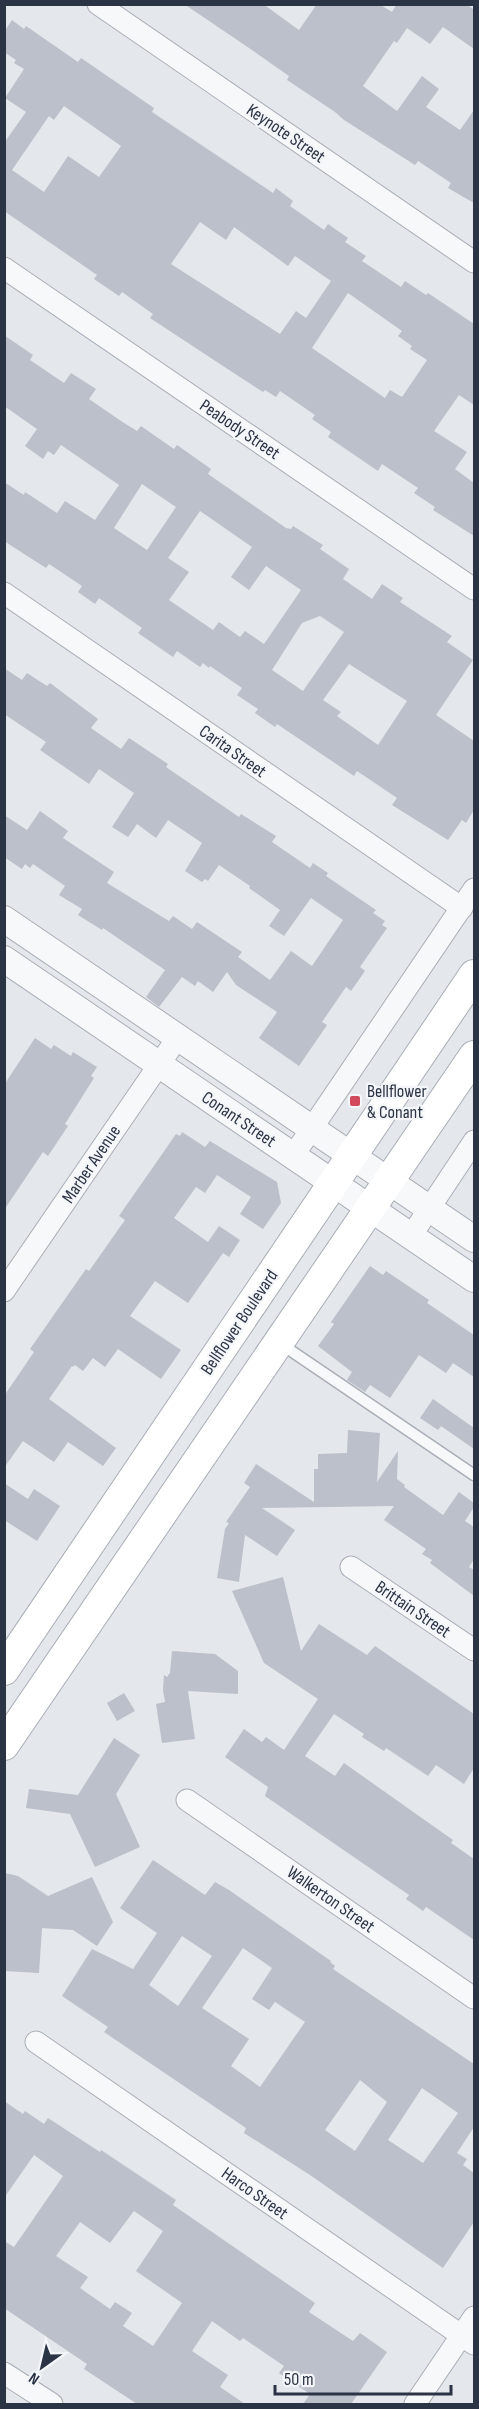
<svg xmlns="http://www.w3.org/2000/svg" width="479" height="2409" font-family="'Sofia Sans Condensed',sans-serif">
  <rect width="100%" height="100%" fill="#e4e7ec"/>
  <g fill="#bbc0ca" fill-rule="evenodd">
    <path d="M184,4H263L299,30L317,4H379L392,12L397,4H467L474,10V49L443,27L430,44L407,28L397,43L394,41L363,86L397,111L422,76L439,89L426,107L460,130L474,110V203L448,188L451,183L418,161L415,165L344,120L335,112L287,80L289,76L252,50Z"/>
    <path d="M12,20L24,29L26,26L78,62L81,58L154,108L152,112L273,193L276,188L293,201L290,206L324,230L328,224L348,238L345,242L366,256L362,261L401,287L405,281L426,295L428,293L474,324V405L459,395L434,431L467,452L455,469L474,483V536L433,510L435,507L414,493L418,488L382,464L378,471L328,437L331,432L312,419L315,415L280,391L276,397L265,390L263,392L223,366L150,318L153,314L122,292L119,296L94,279L97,275L4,211V143L26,112L5,98L24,69L14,63L16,60L4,52V32ZM64,106L121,146L99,177L68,156L44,192L12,170L49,116L54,120ZM200,222L226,240L234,227L288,266L295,256L331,281L306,318L296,311L280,334L171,264ZM348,293L402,331L398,336L412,346L410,349L427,360L402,397L390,390L385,398L312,348Z"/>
    <path d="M4,335L33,355L30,360L64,383L71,373L96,389L89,399L121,421L137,431L141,426L174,449L177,445L211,469L208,474L286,528L291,529L293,526L323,545L320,549L349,569L343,579L372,599L382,584L403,598L400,602L452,636L447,642L473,660L436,715L474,741V810L466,823L462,820L448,840L392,805L397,798L357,771L354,776L277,724L275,727L255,713L258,709L237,695L242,688L210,666L209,668L203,663L200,667L177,651L173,657L138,633L142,628L99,598L95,604L78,592L82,586L49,564L46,568L4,541V482L24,495L25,492L57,513L65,501L95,520L119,485L61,445L54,455L48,451L43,459L25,446L37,429L4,406ZM142,484L176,507L147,550L114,528ZM200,511L252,547L231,577L249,590L266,566L301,590L264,644L245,631L240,637L219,622L213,630L169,600L189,572L168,558ZM320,616L344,632L303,691L272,670L302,623ZM349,664L407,701L378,745L337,716L341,712L323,700Z"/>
    <path d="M4,668L22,680L27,673L47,686L50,683L98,719L91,728L121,749L129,738L168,764L166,767L239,817L241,814L276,836L272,842L310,868L313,863L328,873L326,876L376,910L373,913L385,921L382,925L387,928L360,967L365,971L351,991L346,987L322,1022L327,1025L299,1066L259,1038L277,1012L236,985L227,972L213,992L198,981L195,986L182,977L159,1007L146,997L165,970L103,928L102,930L78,915L82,909L59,895L65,886L33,864L30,868L25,864L22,869L4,857V815L27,830L40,811L68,831L63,838L114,872L107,883L169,921L173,916L192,929L197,922L242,952L238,957L270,980L291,951L312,966L343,920L311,898L284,936L269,926L280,910L249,888L250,886L219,865L208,881L205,879L202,882L185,871L202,843L168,820L156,838L137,824L128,837L112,827L134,793L99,769L89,784L40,750L46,742L4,714Z"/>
    <path d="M35,1038L51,1049L54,1045L71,1056L73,1052L97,1067L91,1076L94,1078L65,1124L68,1126L48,1156L43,1152L4,1210V1085Z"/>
    <path d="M182,1132L205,1147L210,1141L277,1182L281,1203L263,1229L240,1214L251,1197L217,1175L205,1193L196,1187L174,1218L208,1242L219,1226L240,1240L229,1257L223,1253L188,1303L155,1281L130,1316L181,1350L161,1379L118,1349L105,1367L93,1358L83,1371L75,1365L73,1367L72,1366L49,1399L116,1448L103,1466L68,1442L54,1462L23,1441L4,1468V1396L34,1352L30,1349L86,1269L89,1271L125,1220L119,1216L176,1134L180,1136Z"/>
    <path d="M370,1266L383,1275L386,1271L429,1300L427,1303L474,1335V1377L453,1363L446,1373L419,1355L390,1398L370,1385L365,1392L347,1380L352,1372L318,1346L334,1324L331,1322Z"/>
    <path d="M433,1399L474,1428V1449L441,1426L438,1430L420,1418Z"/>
    <path d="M348,1430L380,1433L377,1482L398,1451L397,1479L405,1485L404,1487L443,1515L459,1492L474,1503V1507L465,1521L474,1527V1559L469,1567L474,1570V1596L430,1563L432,1560L422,1554L426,1549L384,1520L394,1506L262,1508L295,1530L277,1556L245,1535L239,1582L217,1578L225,1529L229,1523L226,1522L250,1487L244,1483L256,1464L314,1502V1469H318V1454L347,1453Z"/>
    <path d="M4,1483L28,1499L34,1489L60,1506L37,1541L4,1520Z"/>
    <path d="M283,1577L301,1651L319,1624L367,1655L375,1646L474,1714V1768L464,1784L436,1765L428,1776L386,1748L384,1751L362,1737L364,1734L334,1714L305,1756L335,1776L344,1763L453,1840L451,1843L474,1859V1940L426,1907L423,1911L406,1899L409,1895L265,1796L268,1787L225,1757L244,1729L262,1742L266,1737L284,1750L318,1699L264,1663L232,1591Z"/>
    <path d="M172,1651L215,1654L238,1671V1694L188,1691L195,1739L162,1743L156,1704L165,1702L163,1690L164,1675L167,1677L170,1673Z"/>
    <path d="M124,1693L135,1711L117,1721L107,1703Z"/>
    <path d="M114,1738L140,1755L116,1794L140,1847L95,1867L70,1814L26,1808L29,1789L78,1795Z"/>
    <path d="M153,1860L205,1895L215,1882L229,1890L331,1961L330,1962L335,1966L333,1969L474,2064V2127L457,2153L467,2159L463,2165L474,2173V2222L443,2268L310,2175L244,2133L246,2128L104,2032L108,2027L62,1996L92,1949L133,1969L157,1933L120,1908ZM182,1936L212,1956L178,2006L149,1985ZM243,1948L272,1968L252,1999L269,2010L275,2002L305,2022L260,2087L231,2066L249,2039L202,2008ZM360,2080L387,2102L355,2151L325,2130ZM422,2088L458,2113L423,2163L388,2140Z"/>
    <path d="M5,1873L18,1876L48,1896L92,1877L113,1922L97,1946L73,1930L42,1928L39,1973L4,1971Z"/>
    <path d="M4,2101L23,2114L25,2111L44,2124L48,2118L100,2152L101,2150L176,2200L173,2205L315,2303L309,2312L353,2341L360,2333L387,2352L351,2404H303L310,2394L279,2373L284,2366L243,2338L240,2341L212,2321L192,2351L228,2375L220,2387L245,2404H137L84,2369L87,2364L4,2308V2241L14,2247L63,2176L34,2155L4,2198ZM134,2211L163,2231L136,2271L182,2303L153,2346L123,2326L132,2313L115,2302L110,2309L80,2288L88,2277L56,2256L80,2222L110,2243Z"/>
  </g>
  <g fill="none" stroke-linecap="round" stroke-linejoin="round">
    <g stroke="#a9aeb7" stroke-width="13">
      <path id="service" d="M281,1344L474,1475"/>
    </g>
    <g stroke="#a9aeb7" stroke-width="23">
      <g id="minor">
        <path d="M98,4L474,262"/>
        <path d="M4,268L474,589"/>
        <path d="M4,593L462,908"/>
        <path d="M293,1156L474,889"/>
        <path d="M411,1236L474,1141"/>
        <path d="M4,1291L178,1037"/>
        <path d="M351,1567L474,1650"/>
        <path d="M187,1800L474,1998"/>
        <path d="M36,2042L474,2344"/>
        <path d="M4,2373L52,2404"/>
        <path d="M415,2404L474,2317"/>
      </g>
    </g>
    <g stroke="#a9aeb7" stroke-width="28">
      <g id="tertiary">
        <path d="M4,919L474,1239"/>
        <path d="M4,959L474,1279"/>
      </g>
    </g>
    <g stroke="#a9aeb7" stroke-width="32">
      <g id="secondary">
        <path d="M4,1670L474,975"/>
        <path d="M4,1745L474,1056"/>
      </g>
    </g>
    <use href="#service" stroke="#f7f8fa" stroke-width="10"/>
    <use href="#minor" stroke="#f7f8fa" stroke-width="21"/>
    <use href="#tertiary" stroke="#f7f8fa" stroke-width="26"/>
    <use href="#secondary" stroke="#fff" stroke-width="30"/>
  </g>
  <rect fill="#d1495b" stroke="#f4f6f9" stroke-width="2" x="349" y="1095" width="12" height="12" rx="3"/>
  <g text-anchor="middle" stroke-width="4.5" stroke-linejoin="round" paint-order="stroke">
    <g font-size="18" fill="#2b3445" stroke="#f4f6f9">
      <text transform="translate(286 133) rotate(34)" y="6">Keynote Street</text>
      <text transform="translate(240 429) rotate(34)" y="6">Peabody Street</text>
      <text transform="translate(233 751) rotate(35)" y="6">Carita Street</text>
      <text transform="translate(239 1119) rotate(34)" y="6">Conant Street</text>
      <text transform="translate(91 1164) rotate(-56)" y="6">Marber Avenue</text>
      <text transform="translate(239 1322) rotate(-56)" y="6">Bellflower Boulevard</text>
      <text transform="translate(413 1609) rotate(34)" y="6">Brittain Street</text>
      <text transform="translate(331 1899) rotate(35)" y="6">Walkerton Street</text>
      <text transform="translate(255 2193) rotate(35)" y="6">Harco Street</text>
    </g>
    <g font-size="18" fill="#2b3445" stroke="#f4f6f9" text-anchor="start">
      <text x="367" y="1097">Bellflower<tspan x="367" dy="21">&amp; Conant</tspan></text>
    </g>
  </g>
  <rect width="479" height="2409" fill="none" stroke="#2b3445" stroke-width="12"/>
  <g transform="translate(42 2367) rotate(214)" stroke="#f4f6f9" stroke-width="4.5" paint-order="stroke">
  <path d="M0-4.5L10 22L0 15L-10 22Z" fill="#2b3445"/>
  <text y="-9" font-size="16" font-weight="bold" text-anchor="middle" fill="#2b3445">N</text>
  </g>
  <path d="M275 2385v9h176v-9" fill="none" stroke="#2b3445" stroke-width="3"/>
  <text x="284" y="2385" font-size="18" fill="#2b3445" stroke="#f4f6f9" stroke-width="4.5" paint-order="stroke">50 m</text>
</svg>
